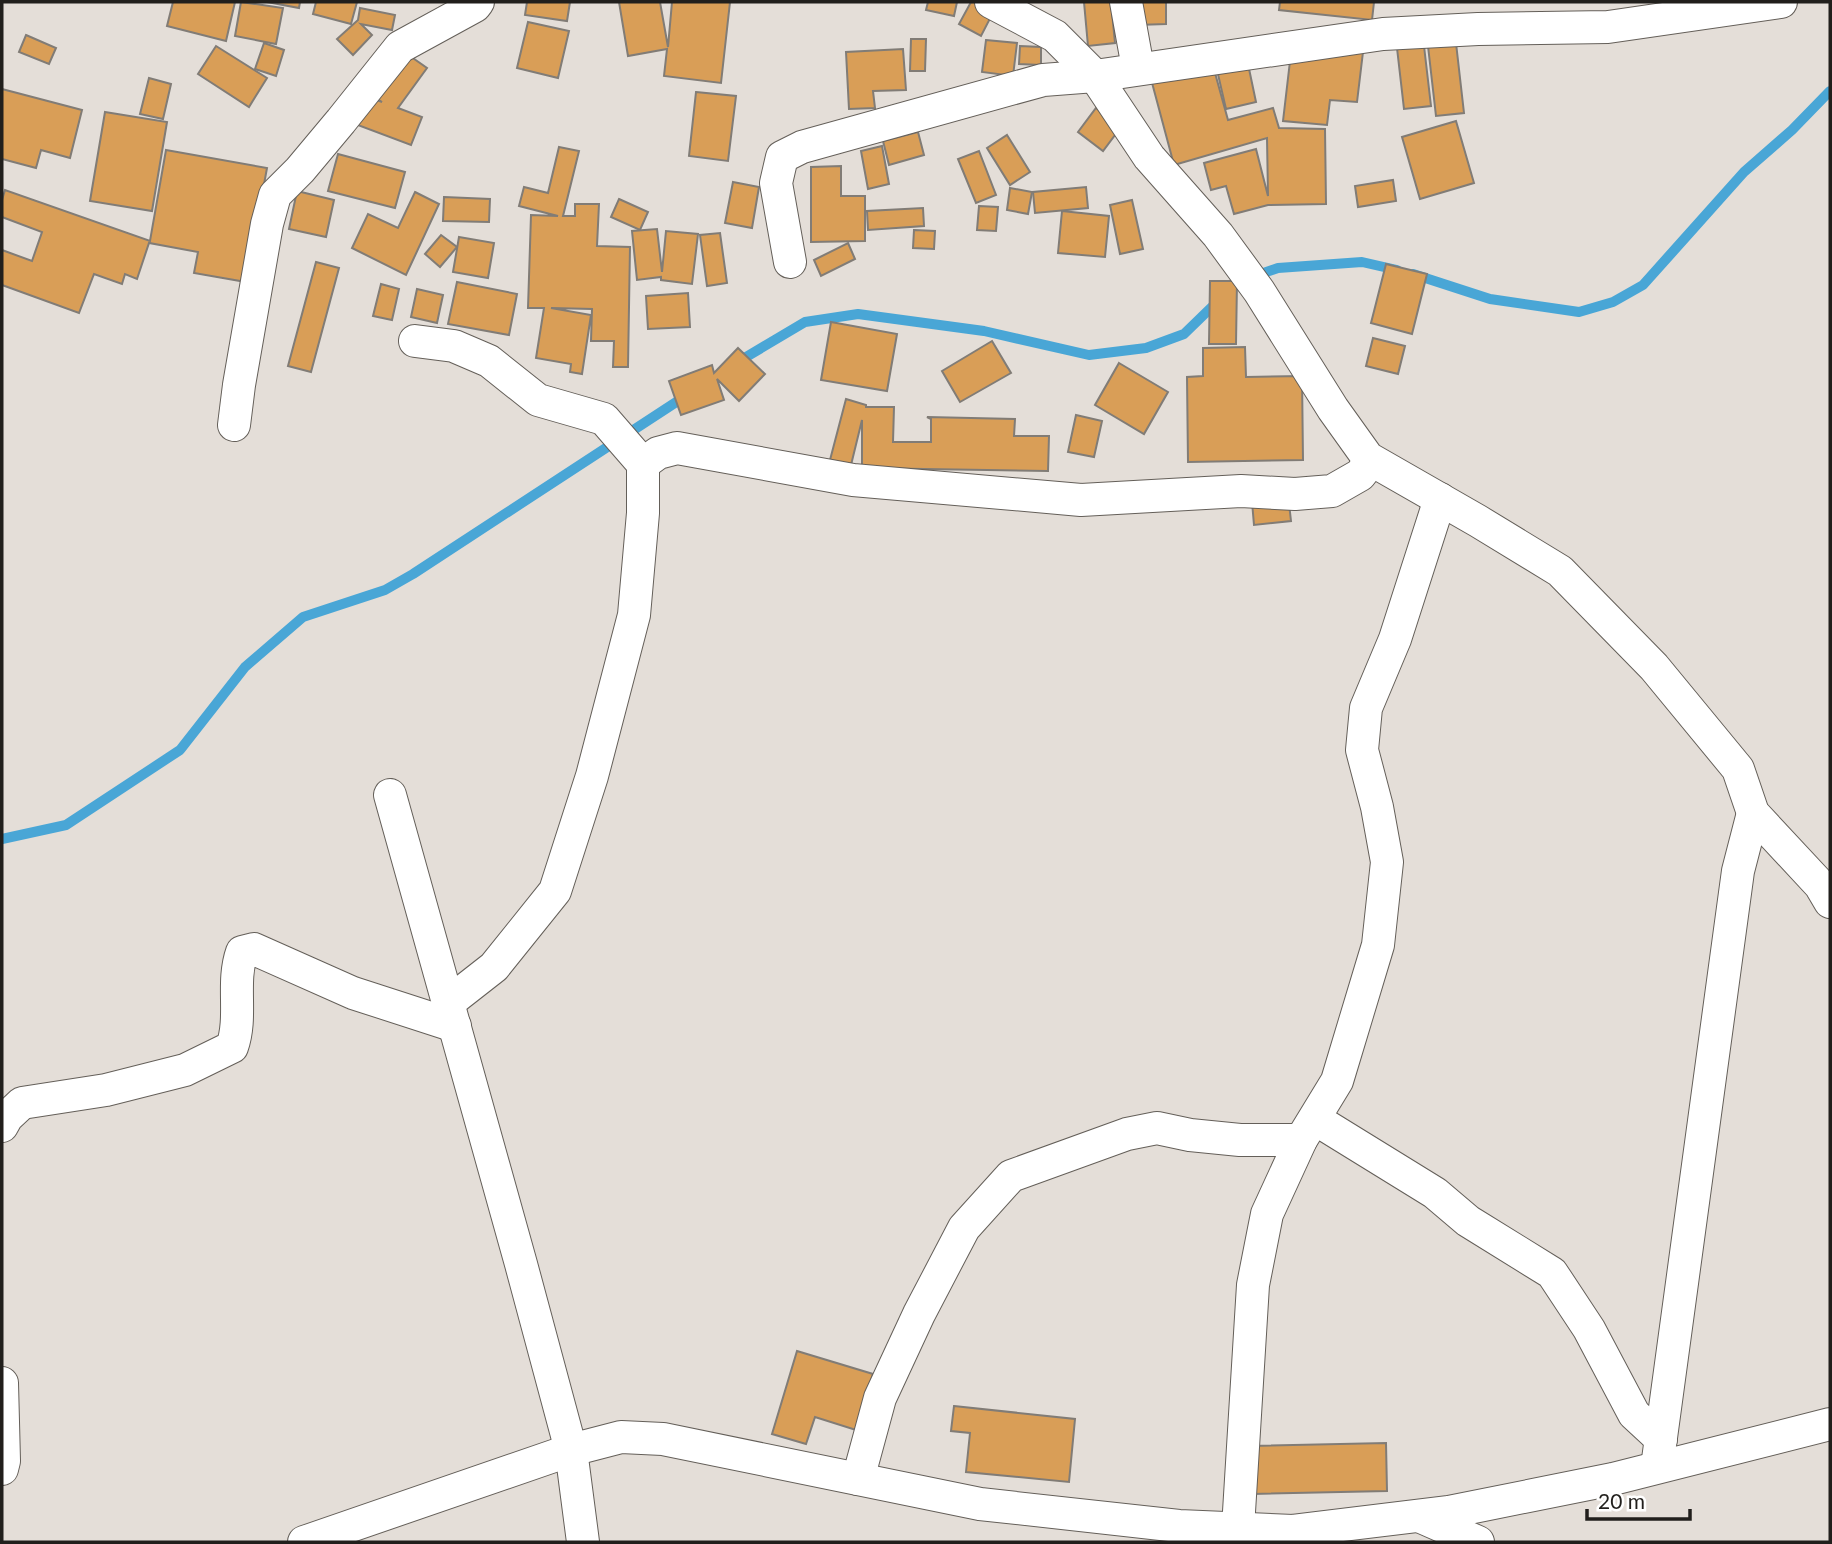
<svg xmlns="http://www.w3.org/2000/svg" width="1832" height="1544" font-family="Lato,sans-serif">
  <rect width="100%" height="100%" fill="#e4ded8"/>
  <g fill="none" stroke-linecap="round" stroke-linejoin="round">
    <g stroke="#49a6d6" stroke-width="10">
      <path d="M1413,274L1490,299L1579,312L1613,302L1643,285L1744,172L1792,130L1830,91"/>
      <path d="M1252,277L1278,268L1362,262L1397,270"/>
      <path d="M736,363L805,322L858,314L984,331L1089,355L1146,348L1184,334L1219,300"/>
      <path d="M2,839L66,825L180,750L245,667L303,617L385,590L413,574L687,395"/>
    </g>
  </g>
  <g fill="#d99e57" stroke="#817c76" stroke-width="2">
    <path d="M173,2H235L226,41L167,26Z"/>
    <path d="M241,2L283,8L276,44L235,36Z"/>
    <path d="M267,2H300L299,8Z"/>
    <path d="M316,2H357L351,24L313,14Z"/>
    <path d="M527,2H570L567,21L525,15Z"/>
    <path d="M619,2H660L668,47L672,2H730L721,83L664,76L667,49L628,56Z"/>
    <path d="M928,2H957L954,16L926,10Z"/>
    <path d="M971,2L998,3L981,36L959,24Z"/>
    <path d="M1084,2H1111L1115,43L1088,46Z"/>
    <path d="M1136,2H1166V24L1137,25Z"/>
    <path d="M1280,2H1374L1372,20L1279,10Z"/>
    <path d="M360,8L395,15L392,30L361,24L372,35L353,55L337,39L358,20Z"/>
    <path d="M528,22L569,31L558,78L517,68Z"/>
    <path d="M26,35L56,48L49,64L19,52Z"/>
    <path d="M911,39H926L925,71H910Z"/>
    <path d="M986,40L1017,43L1013,76L982,72Z"/>
    <path d="M264,43L284,50L276,76L255,69Z"/>
    <path d="M1456,43L1464,113L1436,116L1428,46Z"/>
    <path d="M1292,44L1363,52L1357,102L1330,100L1327,125L1283,121Z"/>
    <path d="M216,46L267,78L249,107L198,74Z"/>
    <path d="M1020,46L1041,47V65L1019,64Z"/>
    <path d="M1424,46L1431,106L1404,109L1397,48Z"/>
    <path d="M400,49L427,68L398,108L422,117L411,145L355,124L366,96L382,102L370,94Z"/>
    <path d="M903,49L906,90L873,91L875,108L849,109L846,52Z"/>
    <path d="M1212,62L1228,120L1273,108L1279,128L1325,129L1326,204L1268,205L1234,214L1226,186L1211,190L1204,163L1256,149L1268,196L1267,138L1174,165L1151,79Z"/>
    <path d="M1248,64L1256,102L1226,109L1217,70Z"/>
    <path d="M149,78L171,84L163,119L140,114Z"/>
    <path d="M2,89L82,110L70,158L41,150L36,168L2,159Z"/>
    <path d="M696,92L736,96L728,161L689,156Z"/>
    <path d="M1096,108L1121,127L1103,151L1078,132Z"/>
    <path d="M105,112L167,122L152,211L90,201Z"/>
    <path d="M1456,121L1474,183L1420,199L1402,137Z"/>
    <path d="M918,132L924,155L889,165L883,141Z"/>
    <path d="M1007,135L1030,172L1010,185L987,148Z"/>
    <path d="M882,146L889,184L868,189L861,151Z"/>
    <path d="M559,147L579,151L563,216H575V204H599L597,246L630,247L628,367H613L614,341H591L592,309L551,308L591,315L582,374L570,372L571,364L536,358L544,308H528L531,215L558,216L519,206L524,187L548,193Z"/>
    <path d="M166,150L267,168L246,282L194,273L198,252L149,243L137,279L125,274L122,284L94,274L79,313L2,285V250L32,261L42,232L2,217V200L5,190L150,241Z"/>
    <path d="M979,151L996,195L976,203L958,159Z"/>
    <path d="M338,154L405,172L395,208L328,191Z"/>
    <path d="M841,166V196H865V241L811,242V167Z"/>
    <path d="M1393,180L1396,201L1358,207L1355,186Z"/>
    <path d="M733,182L759,187L752,228L725,223Z"/>
    <path d="M1086,187L1088,208L1035,213L1033,192Z"/>
    <path d="M1010,188L1032,192L1028,214L1007,210Z"/>
    <path d="M297,191L334,200L326,237L289,229Z"/>
    <path d="M415,192L439,204L406,275L352,248L368,214L398,228Z"/>
    <path d="M444,197L490,199L489,222L443,221Z"/>
    <path d="M619,199L648,212L640,230L611,217Z"/>
    <path d="M1132,200L1143,249L1120,254L1110,205Z"/>
    <path d="M979,206L998,207L996,231L977,230Z"/>
    <path d="M923,208L924,226L868,230L867,211Z"/>
    <path d="M1062,211L1109,216L1105,257L1058,253Z"/>
    <path d="M657,229L662,272L666,231L698,234L692,284L661,280V277L637,280L632,231Z"/>
    <path d="M914,230L935,231L934,249L913,248Z"/>
    <path d="M720,233L727,283L707,286L700,235Z"/>
    <path d="M441,235L457,247L440,267L425,254Z"/>
    <path d="M459,237L494,243L488,278L453,272Z"/>
    <path d="M848,243L855,259L821,276L814,260Z"/>
    <path d="M316,262L339,268L311,372L288,366Z"/>
    <path d="M1386,264L1427,274L1412,334L1371,323Z"/>
    <path d="M1210,281H1237L1236,344H1209Z"/>
    <path d="M457,282L517,294L509,335L448,324Z"/>
    <path d="M381,284L399,289L392,320L373,316Z"/>
    <path d="M417,289L443,295L437,323L411,317Z"/>
    <path d="M688,293L690,327L648,329L646,296Z"/>
    <path d="M831,322L897,334L887,391L821,380Z"/>
    <path d="M1373,338L1405,346L1398,374L1366,366Z"/>
    <path d="M992,341L1011,373L960,402L942,371Z"/>
    <path d="M1245,347L1246,377L1302,376L1303,460L1188,462L1187,377L1203,376V348Z"/>
    <path d="M738,348L765,374L739,401L717,379L724,400L681,415L669,381L712,365L714,373Z"/>
    <path d="M1119,363L1168,392L1144,434L1095,405Z"/>
    <path d="M846,399L866,405V407H894L893,442H931V419L927,417L1015,419L1014,436H1049L1048,471L862,468V420L851,465L830,460Z"/>
    <path d="M1076,415L1102,421L1094,457L1068,452Z"/>
    <path d="M1287,486L1291,521L1254,525L1251,490Z"/>
    <path d="M797,1351L873,1374L856,1430L815,1417L806,1444L772,1434Z"/>
    <path d="M954,1406L1075,1419L1069,1482L966,1472L970,1433L951,1431Z"/>
    <path d="M1386,1443L1387,1491L1253,1494L1252,1446Z"/>
  </g>
  <g fill="none" stroke-linecap="round" stroke-linejoin="round">
    <g stroke="#645f59" stroke-width="34">
      <g id="street">
        <path d="M991,2L1055,36L1095,76L1149,157L1218,235L1259,291L1333,409L1368,458L1478,521L1560,571L1654,667L1738,769L1753,813L1820,885L1830,902"/>
        <path d="M1126,2L1138,68"/>
        <path d="M790,262L776,183L782,157L802,147L1043,80L1095,76L1383,34L1478,29L1608,27L1781,2"/>
        <path d="M415,341L454,346L489,361L538,400L604,419L643,464"/>
        <path d="M234,425L239,385L267,224L275,195L300,170L341,121L400,47L475,6L478,2"/>
        <path d="M390,795L521,1264L571,1450L583,1542"/>
        <path d="M448,1003L494,967L555,891L592,776L634,615L643,513V464L658,453L677,448L853,480L1081,500L1241,491L1295,494L1332,491L1360,475L1371,461"/>
        <path d="M1315,1119L1435,1193L1468,1221L1552,1273L1589,1329L1634,1414L1661,1439"/>
        <path d="M2,1126L7,1117L22,1103L106,1090L185,1070L232,1047C243,1016 231,983 242,952L254,949L353,993L455,1026"/>
        <path d="M2,1383L4,1461L2,1469"/>
        <path d="M1657,1467L1738,871L1753,813"/>
        <path d="M858,1479L880,1398L919,1314L964,1228L1011,1176L1127,1134L1157,1128L1190,1135L1240,1140H1301"/>
        <path d="M1419,1516L1478,1542"/>
        <path d="M1238,1528L1253,1285L1267,1214L1301,1140L1337,1081L1378,945L1387,862L1377,807L1362,750L1366,708L1395,639L1440,499"/>
        <path d="M304,1542L571,1450L621,1437L663,1439L980,1504L1179,1526L1293,1531L1449,1512L1613,1479L1830,1424"/>
      </g>
    </g>
    <use href="#street" stroke="#fff" stroke-width="32"/>
  </g>
  <rect width="1832" height="1544" fill="none" stroke="#211f1c" stroke-width="7"/>
  <path d="M1587 1509v10h103v-10" fill="none" stroke="#211f1c" stroke-width="3.5"/>
  <text x="1598" y="1509" font-size="21" fill="#211f1c" stroke="#ffffff" stroke-width="5" paint-order="stroke">20 m</text>
</svg>
